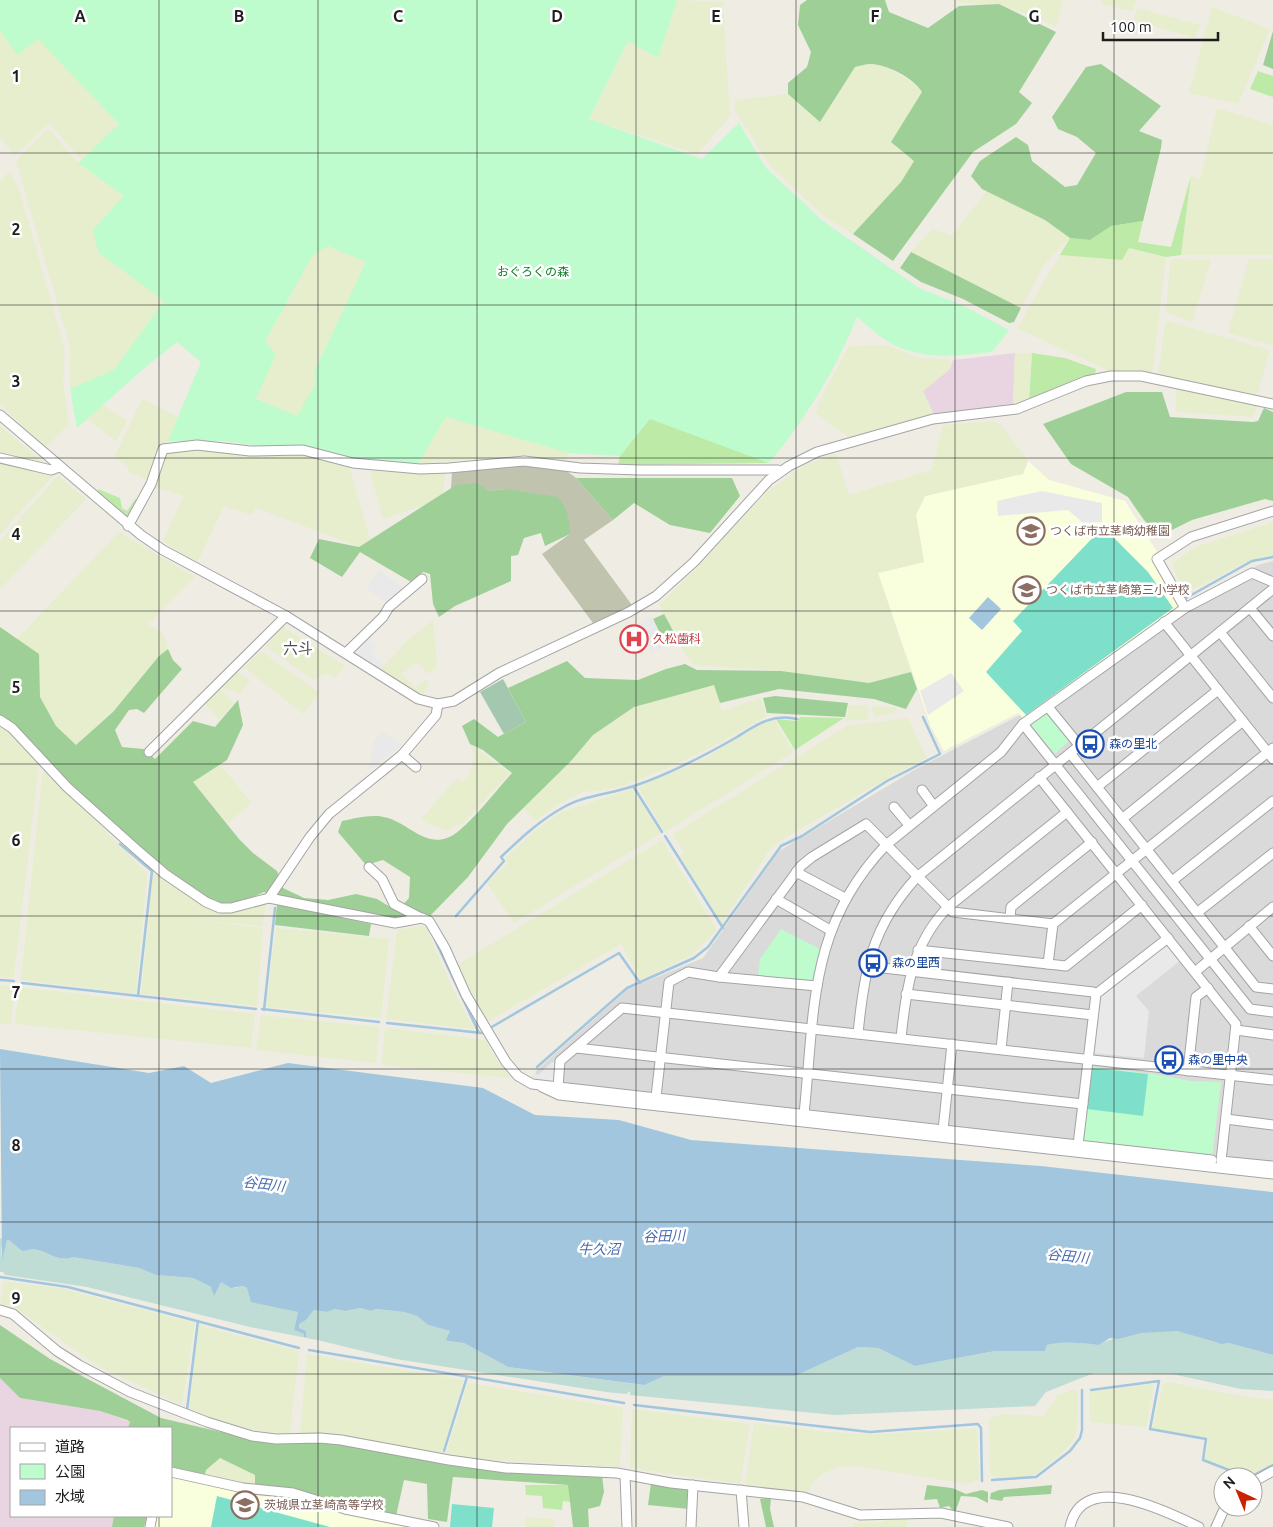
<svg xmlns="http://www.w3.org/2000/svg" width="1273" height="1527" font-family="Ubuntu,'Noto Sans JP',sans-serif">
  <rect width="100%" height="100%" fill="#efede3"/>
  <path fill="#dbdada" d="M1273,561V1170L530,1081L537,1070L628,989L703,958L779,851L916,769L1020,715L1024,719L1207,592L1258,565Z"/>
  <g fill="#e8d5e1">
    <path d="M1015,353L1013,405L934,415L923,391L950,369L953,360Z"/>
    <path d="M0,1378L20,1398L100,1411L130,1422L129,1428H11V1516H115L113,1527H0Z"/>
  </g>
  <g fill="#f9ffdc">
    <path d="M1028,461L1049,480L1125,501L1157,552L1153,555L1181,607L1024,719L1018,713L944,751L931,727L878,573L924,562L916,515L925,496L1023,474Z"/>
    <path d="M171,1475L295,1497L416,1527H153L155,1516H171Z"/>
  </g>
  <path fill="#c0c3ae" d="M523,465L564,469L576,478L613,520L584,540L632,605L593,623L542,554L570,534L507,489L488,491L451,488L452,472Z"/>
  <g fill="#e6eecd">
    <path d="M677,0L723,2L730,116L697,154L589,119L628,41L658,58Z"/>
    <path d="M948,0H1063L1056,27L1042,20L999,4L982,5Z"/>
    <path d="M1102,0H1136L1132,11L1101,4Z"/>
    <path d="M1212,7L1270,29L1238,104L1189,93Z"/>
    <path d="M1137,8L1201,25L1194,38L1134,20Z"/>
    <path d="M0,31L18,54L38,39L119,124L82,160L49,123L15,155L0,138Z"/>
    <path d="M869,64L884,66L919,86L922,92L891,142L914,160L901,182L853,234L825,217L771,167L734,109L735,100L788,94L820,121L855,67Z"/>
    <path d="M1217,108L1273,125V255H1181L1191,176L1200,179Z"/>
    <path d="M46,130H49L78,163L124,196L93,228L98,252L164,301L114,370L70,389V347L16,161Z"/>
    <path d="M10,171L20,192L65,351L63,381L69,424L45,448L0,404V182Z"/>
    <path d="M987,191L1045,220L1070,238L1046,262L1021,308L911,252L932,229L952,235Z"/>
    <path d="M328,246L366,262L314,372L316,383L297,417L256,399L276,354L265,343L312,256Z"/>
    <path d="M1129,248L1166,257L1153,369L1150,374L1131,371H1109L1017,328L1060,255L1122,260Z"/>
    <path d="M1173,259L1211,260L1192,322L1166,312L1170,262Z"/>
    <path d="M1249,259H1273V345L1228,333Z"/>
    <path d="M1167,321L1270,350L1257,395L1158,375L1165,322Z"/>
    <path d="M887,345L919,358L947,359L951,362L950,369L923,391L934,415L848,437L816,413L820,400L849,346Z"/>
    <path d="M1015,353H1032L1029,401L1013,405Z"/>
    <path d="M1176,388L1256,405L1258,406L1253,417L1176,412Z"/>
    <path d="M142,399L178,417L168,441L163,445L149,481L128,471L129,467L114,458Z"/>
    <path d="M103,405L127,421L116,441L87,419Z"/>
    <path d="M446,417L569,453L566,461L518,455L418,464Z"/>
    <path d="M992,421L1001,425L1028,461L1023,474L925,496L916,515L924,562L878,573L911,672L869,683L781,671L694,665L686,655L659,605L691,574L767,492L805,465L836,454L849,495L932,470L943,425Z"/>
    <path d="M0,426L45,464L0,456Z"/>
    <path d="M200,448L261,454L307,455L349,466L370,539L359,547L256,508L252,515L224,506L198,561L187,557L163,541L184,496L153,487L165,452Z"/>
    <path d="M0,460L56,472L0,534Z"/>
    <path d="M370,471L445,473L443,493L425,505L383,519Z"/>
    <path d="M58,476L86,499L0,589V541Z"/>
    <path d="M1273,522V556L1261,557L1236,567L1185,594L1172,563L1196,547Z"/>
    <path d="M119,532L195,577L148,624L164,634L168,649L159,656L113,712L76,745L56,726L40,697L39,654L17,639Z"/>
    <path d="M433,620L437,666L429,674L417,662L402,674L415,688L425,680L429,682L422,696L379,670L401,648V646Z"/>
    <path d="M283,627L345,666L334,678L326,673L313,680L266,646Z"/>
    <path d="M262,652L320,693L303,714L244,667L257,654Z"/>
    <path d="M236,671L250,681L240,694L221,687Z"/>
    <path d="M714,684L722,711L760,698L767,716L714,746L665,769L617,788L583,792L556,805L535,821L523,807L571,761L593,735L634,707Z"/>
    <path d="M219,688L234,703L219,719L204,703Z"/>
    <path d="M849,705H867L869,719L846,721Z"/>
    <path d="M872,706L896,707L897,713L874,717Z"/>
    <path d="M908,718L927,758L895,774L778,842L768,852L722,923L680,856L684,853L673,834L847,726Z"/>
    <path d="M775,721L793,752L665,832L638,787L702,760L763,722Z"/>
    <path d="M0,726L7,730L25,747L39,765L14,976L9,978L0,977Z"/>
    <path d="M470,744L510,773L463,823L447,830L431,825L421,819L456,779L462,782L470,775L474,755Z"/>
    <path d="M219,763L251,803L228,823L192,782Z"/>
    <path d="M46,769L147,874L136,994L21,980L42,775Z"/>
    <path d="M632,789L661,833L514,923L487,883L508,863L505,858L538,828L561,812Z"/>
    <path d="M662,840L717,930L692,955L641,980L621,944L487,1022L468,989L457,965Z"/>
    <path d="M153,871L208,909L227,913L266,901L263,926L194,920L263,928L257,1006L141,994Z"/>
    <path d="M425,925L453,990L474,1029L386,1019L397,930Z"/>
    <path d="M276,928L389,939L381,1018L266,1007Z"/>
    <path d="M0,985L14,987L11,1025L0,1023Z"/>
    <path d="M19,987L255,1014L251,1048L15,1024Z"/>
    <path d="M261,1015L379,1027L376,1063L256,1050Z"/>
    <path d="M388,1028L486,1040L493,1055L510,1078L381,1065L385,1031Z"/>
    <path d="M4,1281L64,1289L195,1323L182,1405L100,1367L12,1306L0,1305Z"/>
    <path d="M199,1325L299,1351L290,1434L266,1432L232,1425L189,1410Z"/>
    <path d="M307,1354L464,1380L441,1455L397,1448L395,1445L386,1444L383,1446L339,1436L300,1434Z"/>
    <path d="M1167,1382L1258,1399H1273V1463L1248,1476L1205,1460L1209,1439L1152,1429L1163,1385Z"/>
    <path d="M468,1383L623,1408L620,1467L474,1459L446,1454Z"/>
    <path d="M1154,1384L1146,1427L1090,1422L1089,1392Z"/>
    <path d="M1074,1389L1078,1392V1421L1074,1440L1058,1457L1031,1477L995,1478L990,1473L989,1418L1003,1414L1043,1416L1058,1395Z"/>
    <path d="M632,1409L750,1424L740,1484L630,1468Z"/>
    <path d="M754,1423L826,1432L874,1434L977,1429L979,1479L967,1484L858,1466L840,1467L824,1473L813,1483L808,1492L745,1485Z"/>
    <path d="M220,1458L255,1475V1486L205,1474V1471Z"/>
    <path d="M526,1517L554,1519V1527H526Z"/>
    <path d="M888,1519H908L907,1527H853L854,1523L883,1522Z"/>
  </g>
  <g fill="#bdeba7">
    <path d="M1258,71L1273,76V97L1250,89Z"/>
    <path d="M1191,176L1181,255L1166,257L1129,248L1122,260L1060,255L1070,238L1090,240L1111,226L1143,221L1138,242L1171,247Z"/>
    <path d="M1032,353L1065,358L1096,369L1095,374L1029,401Z"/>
    <path d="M650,418L769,463L618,465L620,456Z"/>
    <path d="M98,489L120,498L122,508L127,511L135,499L138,501L128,518L97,493Z"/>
    <path d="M800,717L844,718L795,750L776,719L797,721Z"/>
    <path d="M525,1485H569L570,1502L563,1501L562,1510L543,1508L542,1496L526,1495Z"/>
  </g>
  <g fill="#9ecf96">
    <path d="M807,0H885L889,12L928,28L959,6L999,4L1056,32L1019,92L1032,103L1016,124L973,152L893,261L853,234L901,182L914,161L891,142L922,92C914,78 886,64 871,64C865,64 860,66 855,67L820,122L788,94V83L807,67L811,52L798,25L800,5Z"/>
    <path d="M1273,31V69L1263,65Z"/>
    <path d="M1101,64L1161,106L1139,131L1162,140L1161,148L1143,221L1111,226L1090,240L1070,238L1045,220L982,189L971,176L980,161L1016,137L1028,145L1032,161L1065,187L1077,185L1096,153L1077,137L1058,129L1052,117L1086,67Z"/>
    <path d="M911,252L1021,308L1014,322L1009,323L963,299L921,282L900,268Z"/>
    <path d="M1126,392H1162L1170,417L1253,422L1258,421L1264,408L1273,412V501L1265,499L1192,520L1160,536L1144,520L1128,497L1071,464L1043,424Z"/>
    <path d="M576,478H732L740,496L710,533L670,525L634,503L613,520Z"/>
    <path d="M477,483L488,491L507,489L557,497C568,507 569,520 570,534L545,546L541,533L524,538L518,555L511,556V581L455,606L439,617L433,604L430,574L423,572L411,582L360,552L342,577L310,558L319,539L359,547L456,485Z"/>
    <path d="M664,614L678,640L666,646L653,619Z"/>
    <path d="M0,627L39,654L40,697L56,726L76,745L113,712L159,656L168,649L173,660L182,669L144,713L137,709L129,710L115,730L122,747L144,749L155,759L193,721L215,727L238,700L243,725L227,760L193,782L239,839L253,853L277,871L283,888L304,898L328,900L356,894L377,899L397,911L409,898L410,877L383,860L366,865L338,832L342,821C356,818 374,813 388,818C408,824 425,846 447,838C464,833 498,788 512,773L483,750L470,744L462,726L474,719L498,737L526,722L508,688L567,661L585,678L638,680L666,669L685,664L697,670L781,671L869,683L911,672L917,689L906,709L874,699L779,689L720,703L714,685L634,707L593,735L571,761L507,824L468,877L429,917L395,919L278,897L264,892L235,905L220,904L195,892L104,816L0,717Z"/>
    <path d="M775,696L848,703L845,717L767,713L763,698Z"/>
    <path d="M277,904L371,924L369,936L275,925Z"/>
    <path d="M0,1325L50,1359L161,1418L263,1442L320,1441L471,1466L602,1475L604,1492L600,1506L588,1509L589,1527H573L568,1485L453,1477L447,1522L428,1519L427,1484L404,1480L396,1516L295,1489L255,1486V1475L220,1458L206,1470L205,1474L171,1468V1428H128L130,1422L127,1420L100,1411L20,1398L0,1378Z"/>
    <path d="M651,1483L691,1487L689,1509L648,1505Z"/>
    <path d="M927,1485L952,1488L966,1494L982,1490L988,1492V1503L976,1497L961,1496L955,1513L949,1506L940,1508L937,1499L924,1500Z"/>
    <path d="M1052,1485L1051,1494L1004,1497L1002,1501L990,1499L991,1493L999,1490Z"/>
    <path d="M771,1497L770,1509L774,1527H766L760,1499Z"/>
    <path d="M114,1516H147L144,1527H112Z"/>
  </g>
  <path fill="#bfddd4" d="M0,1238L3,1240L1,1250L2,1260L7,1240H9L22,1251C27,1251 33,1248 38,1250C51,1253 57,1262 73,1257L139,1268L156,1275L193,1278L216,1290L221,1282L234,1288L243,1286L289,1310L298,1312L294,1330L304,1334L306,1331L298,1328L299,1324L306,1320L314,1310L327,1312L335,1309L345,1311L362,1308L371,1311L376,1309L404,1312L417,1316L428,1325L450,1331L448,1341L464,1343L508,1367L643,1385L664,1376H795L858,1347L878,1348L915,1366L995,1351H1045L1047,1345C1059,1341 1086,1343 1099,1345C1113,1336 1158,1328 1176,1331C1193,1333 1212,1345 1229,1343L1273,1355V1391L1241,1389L1172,1374L1094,1373L1046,1392L1035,1406L835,1415L630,1395V1391L626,1394L606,1392L396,1359L317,1340L250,1327L87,1287L5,1275L3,1272H0Z"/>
  <path fill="#a3c8af" d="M503,679L526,722L504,734L480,692Z"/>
  <g fill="#befbcd" fill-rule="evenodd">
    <path d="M0,0H677L658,58L628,41L589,119L702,159L739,123L766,168L823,221L919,288L962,305L1009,330L992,352C957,356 919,361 887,341C876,334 867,325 857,317C836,369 805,420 769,463L650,419L620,456L569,453L446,417L418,464L342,458L225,441H168L201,362L177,342L147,366L77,428L70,389L114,370L164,301L98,252L93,229L124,196L78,163L119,124L38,39L18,55L0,31ZM328,246L366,262L314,372L316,383L297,416L256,399L276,354L265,342L312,256Z"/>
    <path d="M1049,711L1071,739L1055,754L1030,724Z"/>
    <path d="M781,929L820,949L812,982L758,976L760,959Z"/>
    <path d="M1090,1067L1155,1074L1191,1081L1221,1082L1212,1158L1082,1143Z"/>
  </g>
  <g fill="#7ee0ca">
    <path d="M1103,527L1148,572L1173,608L1026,715L986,672L1022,631L1013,621Z"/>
    <path d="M1092,1068L1148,1074L1143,1116L1087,1109Z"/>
    <path d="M217,1496L330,1527H211Z"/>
    <path d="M452,1504L494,1508L492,1527H450Z"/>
  </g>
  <g fill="#e9e9e9">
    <path d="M1042,491L1102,503V522L1083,523L1068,510L998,516L997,501Z"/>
    <path d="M379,570L406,589L389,604L366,588Z"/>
    <path d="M652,617L666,646L651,653L638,624Z"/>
    <path d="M367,636L377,645L370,652L384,665L379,670L352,652Z"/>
    <path d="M951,673L964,691L928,715L920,691Z"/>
    <path d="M381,731L402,745L369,770L373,743Z"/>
    <path d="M1165,944H1169L1181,960L1136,996L1149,1011L1144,1058L1092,1053L1098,997Z"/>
    <path d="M552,1062H557L555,1083L532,1080L535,1073L538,1075Z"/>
  </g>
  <g fill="#a2c6de">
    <path d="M988,597L1001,609L982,630L969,618Z"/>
    <path d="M0,1049L149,1073L184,1066L211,1083L288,1063L483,1088L535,1115L619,1120L691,1140L1041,1166L1273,1192V1355L1229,1343L1222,1344L1177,1331L1141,1333L1118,1339L1110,1338L1099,1345C1085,1343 1060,1341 1047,1345L1045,1351H995L915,1366L878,1348L858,1347L795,1376H664L644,1385L508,1367L464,1343L448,1341L446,1340L450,1331L428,1325L417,1316L404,1312L376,1309L371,1311L361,1308L345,1311L335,1309L327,1312L314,1310L306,1320L299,1324V1328L306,1331V1337H304V1334L294,1330L298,1312L251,1302L247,1288L243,1286L231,1288L221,1282L214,1296L211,1287L193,1278L156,1275L139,1268L73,1257C57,1262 51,1253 38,1250C33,1248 27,1251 22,1251L9,1240H7L2,1261Z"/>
  </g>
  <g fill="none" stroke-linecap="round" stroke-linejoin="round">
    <g stroke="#a2c6de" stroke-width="2.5">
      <path d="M1186,598L1252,561L1273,557"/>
      <path d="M633,786L662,832"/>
      <path d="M665,836L723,928"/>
      <path d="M120,844L152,871L138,996"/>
      <path d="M456,916L504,861L501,857C521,838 540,820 564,807C585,795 611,794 634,786C670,774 704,756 737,737C756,725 773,713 797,719"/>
      <path d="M435,940L479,1033"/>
      <path d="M0,980L14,981"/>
      <path d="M22,983L256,1009"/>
      <path d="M262,1009L379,1022"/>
      <path d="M264,1010L275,908"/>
      <path d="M387,1023L482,1033"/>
      <path d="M490,1028L619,953L640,983"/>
      <path d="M537,1067L627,988L694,958L708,947L781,846L802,836L887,781L940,754L923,717"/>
      <path d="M0,1277L68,1287L299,1348"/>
      <path d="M309,1350L624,1403"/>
      <path d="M1091,1390L1159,1381L1150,1429L1206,1439L1203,1460L1247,1477"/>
      <path d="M634,1405L870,1432L978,1424L981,1428L982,1481"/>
      <path d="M187,1410L198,1321"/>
      <path d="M444,1451L467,1377"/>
      <path d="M1250,1477L1273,1465"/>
      <path d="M992,1480L1036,1477L1070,1451L1080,1438L1082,1430V1390"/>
    </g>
    <g stroke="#a4a4a4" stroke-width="11">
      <g id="minor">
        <path d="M0,415L141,535L163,550L286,616L418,699L438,704L454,701L499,673L629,612L656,596L694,562L769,480L789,466L817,452L933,419L1017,409L1086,381L1111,376H1141L1273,404"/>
        <path d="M0,458L51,470L59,467"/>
        <path d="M128,526L151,484L163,449L197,445L250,451L303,450L353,463L420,469L449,468L524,461L580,468L640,470H778"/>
        <path d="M1185,608L1157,559L1191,537L1273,511"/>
        <path d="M1250,608L1273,636"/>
        <path d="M1164,622L1273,759"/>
        <path d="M1220,632L1273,698"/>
        <path d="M346,653L383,617L389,607L422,579"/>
        <path d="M1048,707L1079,745"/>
        <path d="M0,720L12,728L67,787L136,849L165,874L206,902L220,908H231L269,898L395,923L422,918L429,921L445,948L466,995L506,1062L518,1076L532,1084L1212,1160"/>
        <path d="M1023,724L1250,1009L1273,1012"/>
        <path d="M149,752L286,616"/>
        <path d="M1070,753L1256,987L1273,989"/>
        <path d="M402,755L416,767"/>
        <path d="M1039,777L1236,1024L1221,1161L1273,1166"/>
        <path d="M1097,787L1218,690"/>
        <path d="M922,790L933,805"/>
        <path d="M894,807L909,825"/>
        <path d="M1122,819L1243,721"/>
        <path d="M369,867L382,879L394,904L421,918"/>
        <path d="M796,872L845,898"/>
        <path d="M1172,881L1273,801"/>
        <path d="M269,898L310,837L329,814L402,755L436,715L438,704"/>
        <path d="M776,899L830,930"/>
        <path d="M1198,912L1273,853"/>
        <path d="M1010,918L1011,907L1092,842"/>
        <path d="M1249,926L1273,956"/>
        <path d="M918,950L1066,966L1142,905"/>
        <path d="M1048,964L1053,924"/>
        <path d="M866,966L1093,992L1096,994"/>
        <path d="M1195,972L1273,907"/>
        <path d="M719,977L817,986"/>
        <path d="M906,994L1093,1015"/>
        <path d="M1236,1030L1273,1035"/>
        <path d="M858,1034C864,970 872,926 917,877L1273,589"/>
        <path d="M901,1038C906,989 912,944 948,907L1067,812"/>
        <path d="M576,1048L1083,1104"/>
        <path d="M1001,1049L1008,982"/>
        <path d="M1188,1071L1196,997L1208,988"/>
        <path d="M542,1087L559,1095L1273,1174"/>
        <path d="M558,1087L560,1061L622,1008L1273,1080"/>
        <path d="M656,1097L669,982L688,972L719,977L801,866L812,857L866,824L953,912L1053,924L1273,748"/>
        <path d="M804,1114C815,1010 808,927 886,845L1001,752L1023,724L1185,608L1252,573L1273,582"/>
        <path d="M1226,1119L1273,1125"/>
        <path d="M943,1130L952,1044"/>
        <path d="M1078,1145L1096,994L1168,938"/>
        <path d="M0,1310L13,1314L57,1351L79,1365L130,1392L207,1422L252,1436L276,1439L320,1438L341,1440L449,1460L506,1468L617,1473L671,1483L803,1497L860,1515L941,1513L1008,1527"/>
        <path d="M171,1472L243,1488L293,1493L345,1509L434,1527"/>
        <path d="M625,1475L627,1527"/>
        <path d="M1253,1482L1273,1471"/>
        <path d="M741,1490L744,1527"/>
        <path d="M150,1527L152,1516"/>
        <path d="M691,1527L693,1485"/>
        <path d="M1070,1527C1082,1468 1168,1512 1199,1527"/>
        <path d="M1216,1527L1225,1507"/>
      </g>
    </g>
    <use href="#minor" stroke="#fff" stroke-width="9"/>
  </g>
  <path fill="none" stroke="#1d1d1d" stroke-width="1" stroke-opacity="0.55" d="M159,0V1428M318,0V1527M477,0V1527M636,0V1527M796,0V1527M955,0V1527M1114,0V1527M0,153H1273M0,305H1273M0,458H1273M0,611H1273M0,764H1273M0,916H1273M0,1069H1273M0,1222H1273M0,1374H1273M159,1516V1527"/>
  <defs>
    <g id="school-ring" transform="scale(1.4375)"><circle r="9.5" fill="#fff" stroke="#8d6e63" stroke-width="1.5"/><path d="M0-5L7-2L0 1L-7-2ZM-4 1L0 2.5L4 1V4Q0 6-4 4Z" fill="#8d6e63"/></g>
    <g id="hospital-ring" transform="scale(1.4375)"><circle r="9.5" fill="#fff" stroke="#e0444e" stroke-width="1.5"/><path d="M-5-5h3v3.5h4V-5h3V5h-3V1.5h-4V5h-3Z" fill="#e0444e"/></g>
    <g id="bus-ring" transform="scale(1.4375)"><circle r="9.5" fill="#fff" stroke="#1a4fb4" stroke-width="1.5"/><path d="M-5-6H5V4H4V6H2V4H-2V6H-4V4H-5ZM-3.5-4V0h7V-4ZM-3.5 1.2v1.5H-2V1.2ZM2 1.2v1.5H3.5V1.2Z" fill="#1a4fb4"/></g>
  </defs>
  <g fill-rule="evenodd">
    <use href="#school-ring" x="1031" y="531"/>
    <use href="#school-ring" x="1027" y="590"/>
    <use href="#hospital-ring" x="634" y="639"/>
    <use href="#bus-ring" x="1090" y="744"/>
    <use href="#bus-ring" x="873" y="963"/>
    <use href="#bus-ring" x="1169" y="1060"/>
    <use href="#school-ring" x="245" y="1505"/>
  </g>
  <g text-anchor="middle" stroke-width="5" stroke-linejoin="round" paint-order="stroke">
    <g font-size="12" fill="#097e25" stroke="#fff">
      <text x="533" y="276">おぐろくの森</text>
    </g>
    <g font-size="12" fill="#785e54" stroke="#fff" text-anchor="start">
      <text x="1050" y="535">つくば市立茎崎幼稚園</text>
      <text x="1046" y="594">つくば市立茎崎第三小学校</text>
      <text x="264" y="1509">茨城県立茎崎高等学校</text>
    </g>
    <g font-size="12" fill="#be3a42" stroke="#fff" text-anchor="start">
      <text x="653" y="643">久松歯科</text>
    </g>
    <g font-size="12" fill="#164399" stroke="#fff" text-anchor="start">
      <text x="1109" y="748">森の里北</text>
      <text x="892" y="967">森の里西</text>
      <text x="1188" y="1064">森の里中央</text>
    </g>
    <g font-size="14" font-style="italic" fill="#486baf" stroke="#fff">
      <text transform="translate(264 1184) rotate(7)" y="5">谷田川</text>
      <text transform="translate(664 1236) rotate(-2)" y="5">谷田川</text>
      <text x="599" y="1254">牛久沼</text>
      <text transform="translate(1068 1256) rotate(6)" y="5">谷田川</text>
    </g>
    <g font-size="15" fill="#505050" stroke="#fff">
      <text x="298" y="654">六斗</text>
    </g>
  </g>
  <g font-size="16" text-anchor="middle" font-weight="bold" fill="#1d1d1d" stroke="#fff" stroke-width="5" stroke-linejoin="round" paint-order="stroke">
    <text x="80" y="22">A</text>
    <text x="239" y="22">B</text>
    <text x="398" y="22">C</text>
    <text x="557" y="22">D</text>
    <text x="716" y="22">E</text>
    <text x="875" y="22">F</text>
    <text x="1034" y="22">G</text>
    <text x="16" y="82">1</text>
    <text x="16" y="235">2</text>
    <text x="16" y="387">3</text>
    <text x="16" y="540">4</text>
    <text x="16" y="693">5</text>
    <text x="16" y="846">6</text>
    <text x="16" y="998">7</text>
    <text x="16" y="1151">8</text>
    <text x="16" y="1304">9</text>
  </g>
  <rect x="10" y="1427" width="162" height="90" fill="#ffffff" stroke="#a5a5a5"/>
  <rect x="20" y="1443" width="25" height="8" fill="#ffffff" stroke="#a5a5a5"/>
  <text x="55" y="1452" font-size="15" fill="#1d1d1d">道路</text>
  <rect x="20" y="1464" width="25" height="15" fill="#befbcd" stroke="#a5a5a5"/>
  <text x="55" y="1477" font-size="15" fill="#1d1d1d">公園</text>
  <rect x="20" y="1490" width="25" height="15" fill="#a2c6de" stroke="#a5a5a5"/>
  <text x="55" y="1502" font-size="15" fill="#1d1d1d">水域</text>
  <g transform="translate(1238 1492) rotate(316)"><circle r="24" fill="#ffffff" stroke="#a5a5a5"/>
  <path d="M0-4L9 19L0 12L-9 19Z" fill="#cb2100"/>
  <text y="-8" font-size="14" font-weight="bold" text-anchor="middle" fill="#1d1d1d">N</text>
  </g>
  <path d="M1103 32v8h115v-8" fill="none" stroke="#1d1d1d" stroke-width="2.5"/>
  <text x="1110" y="32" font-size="15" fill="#1d1d1d" stroke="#ffffff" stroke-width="4" paint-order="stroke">100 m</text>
</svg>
